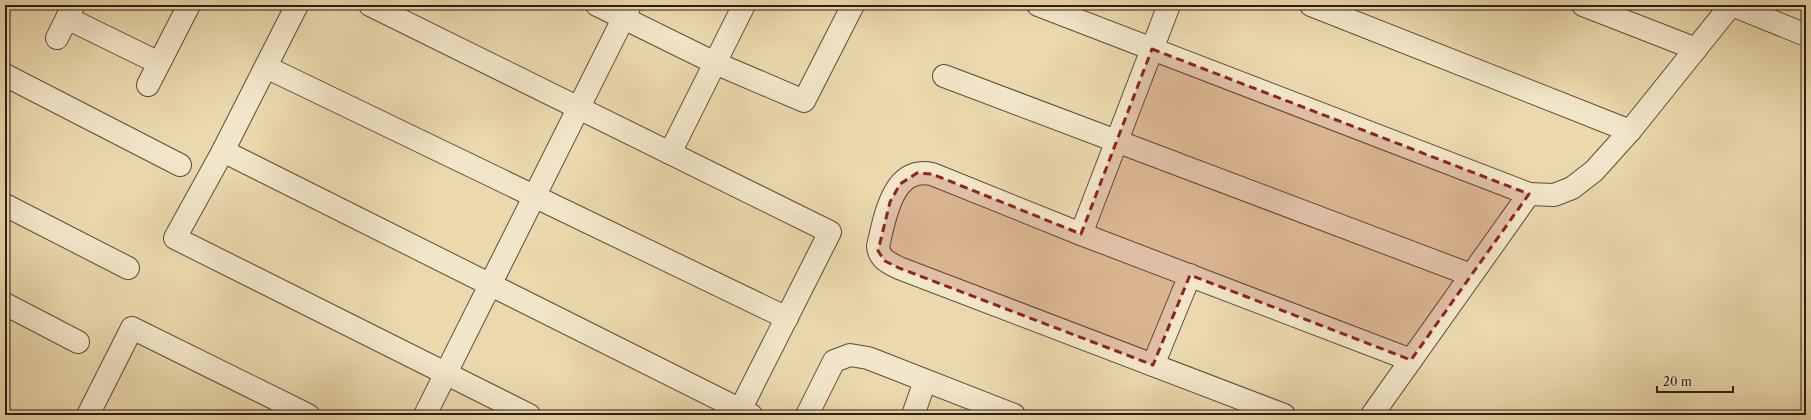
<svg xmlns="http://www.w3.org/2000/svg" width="1811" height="420" font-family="'Libre Caslon Text',serif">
  <rect width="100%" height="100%" fill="#ebd9ad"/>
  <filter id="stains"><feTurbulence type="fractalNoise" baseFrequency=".005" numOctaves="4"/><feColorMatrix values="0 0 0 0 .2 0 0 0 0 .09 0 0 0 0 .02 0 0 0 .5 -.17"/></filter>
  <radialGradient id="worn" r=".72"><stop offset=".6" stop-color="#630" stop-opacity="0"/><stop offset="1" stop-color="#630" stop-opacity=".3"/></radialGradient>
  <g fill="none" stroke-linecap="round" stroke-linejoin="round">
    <g stroke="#5e4b3b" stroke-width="24">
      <g id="street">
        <path d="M370,5L830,232L740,410"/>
        <path d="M597,5L715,63L804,101L853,5"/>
        <path d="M1038,5L1529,194L1554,195L1572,188L1594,171L1630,131L1731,5"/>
        <path d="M1311,5L1630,131"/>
        <path d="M1583,5L1696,49"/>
        <path d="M1732,5L1806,35"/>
        <path d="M67,18L159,63"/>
        <path d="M57,38L73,6"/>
        <path d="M266,67L787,318"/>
        <path d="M5,75L180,165"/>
        <path d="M944,76L1471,275"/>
        <path d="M148,85L189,5"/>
        <path d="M223,151L297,5"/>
        <path d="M670,153L744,5"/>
        <path d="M5,205L128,268"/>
        <path d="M1081,234L1169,5"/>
        <path d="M5,304L78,342"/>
        <path d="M1153,365L1190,275"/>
        <path d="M88,415L132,328L308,415"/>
        <path d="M425,415L630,5"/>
        <path d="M529,415L175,238L223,151L751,415"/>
        <path d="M807,415L834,361L850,355L868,358L1014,415"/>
        <path d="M913,415L925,381"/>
        <path d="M1284,415L899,268C889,263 879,259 878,246C885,218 892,166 932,174L1081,234L1411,360"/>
        <path d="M1372,415L1529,194"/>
      </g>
    </g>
    <use href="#street" stroke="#f2e6ca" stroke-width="22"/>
  </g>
  <path fill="#8f2418" fill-opacity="0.2" stroke="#8f2418" stroke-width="3" stroke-dasharray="8 5" stroke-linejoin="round" d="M1152,49L1529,194L1411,360L1190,275L1153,365L899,268L885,261L878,251L890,202L900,184L917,173L932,174L1081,234Z"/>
  <rect width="1811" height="420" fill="none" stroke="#ebd9ad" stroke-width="20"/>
  <rect x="6" y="6" width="1799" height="408" fill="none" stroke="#2f1c15" stroke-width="2"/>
  <rect x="10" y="10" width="1791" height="400" fill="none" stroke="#2f1c15"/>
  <path d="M1657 386v6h76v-6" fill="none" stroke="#2f1c15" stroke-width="2"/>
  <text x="1663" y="386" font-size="12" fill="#2f1c15" stroke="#f2e6ca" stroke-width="3" paint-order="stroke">20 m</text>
  <rect width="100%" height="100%" filter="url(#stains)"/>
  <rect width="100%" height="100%" fill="url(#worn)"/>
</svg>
